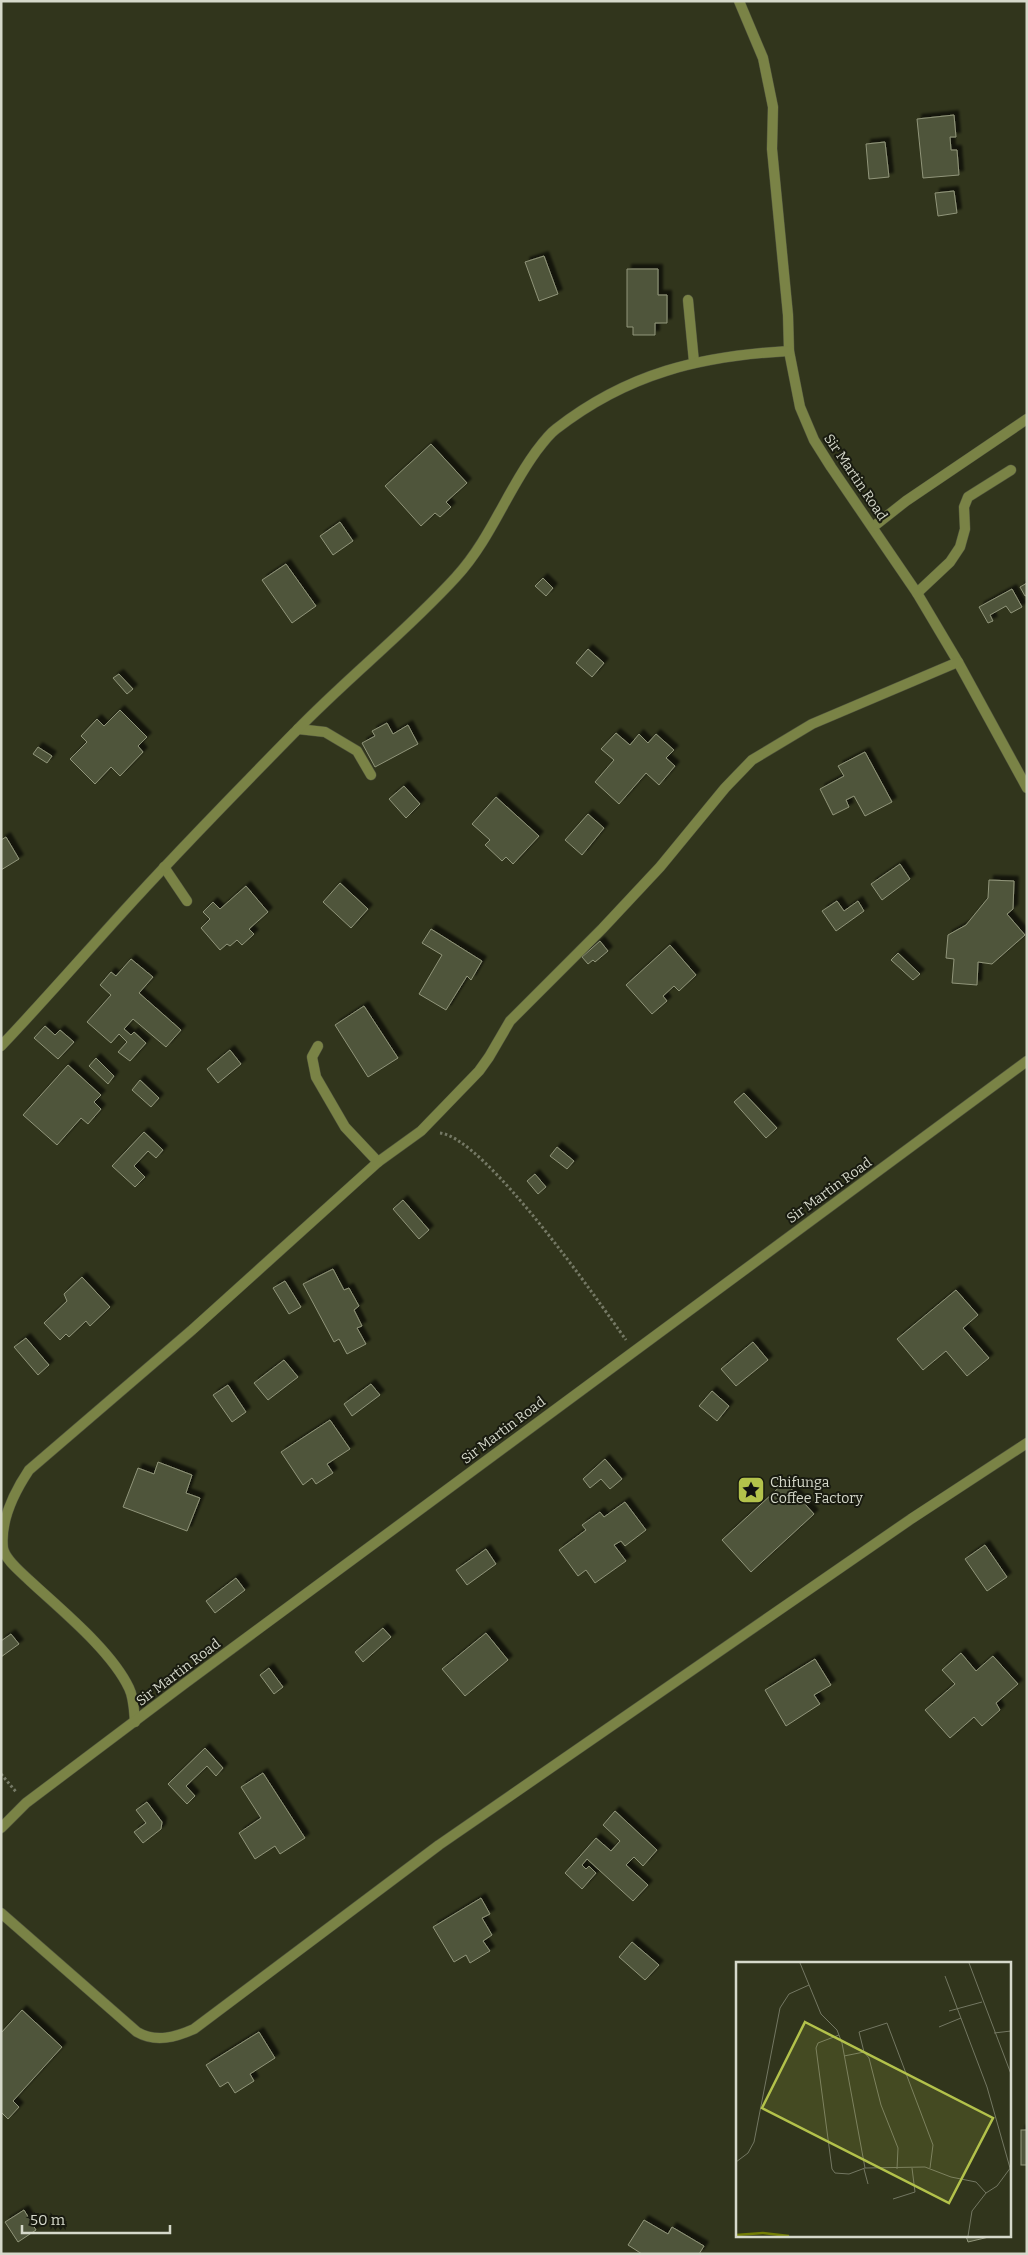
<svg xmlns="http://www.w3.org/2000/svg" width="1028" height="2255" font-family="Bitter,serif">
  <defs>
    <filter id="shadow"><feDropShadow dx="4.5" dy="-4.5" stdDeviation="1" flood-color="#0009"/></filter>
  </defs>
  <rect width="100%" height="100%" fill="#31351c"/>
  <g fill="#50553b" stroke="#90957a" filter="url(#shadow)">
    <path d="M954,115L956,137H950L951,150H957L959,175L923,178L917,119Z"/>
    <path d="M885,142L889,177L869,179L866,144Z"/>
    <path d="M954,191L957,213L938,216L935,193Z"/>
    <path d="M544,256L558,294L539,301L525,262Z"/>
    <path d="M627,269H658V295H667V323H655V335H633V327H627Z"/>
    <path d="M431,444L467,483L446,502L451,507L440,517L435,513L421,526L385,486Z"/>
    <path d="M340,522L353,541L333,555L320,536Z"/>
    <path d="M286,564L316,606L292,623L262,580Z"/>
    <path d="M543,578L553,588L546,596L535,586Z"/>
    <path d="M1027,583V595L1025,596L1020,587Z"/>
    <path d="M1012,589L1022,607L1011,613L1006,606L990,615L993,621L988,623L979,607Z"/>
    <path d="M588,649L604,663L592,677L576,663Z"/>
    <path d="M119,674L133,689L127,694L113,678Z"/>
    <path d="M120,710L147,737L138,746L143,752L120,776L111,767L95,784L70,759L87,742L81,736L97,719L104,726Z"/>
    <path d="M387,723L393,734L408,725L418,744L375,767L362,743L375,736L372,731Z"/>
    <path d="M616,733L630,745L639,734L648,743L656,734L674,750L666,758L675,766L659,785L646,773L619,804L595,782L614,760L601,749Z"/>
    <path d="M38,747L52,756L47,763L33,754Z"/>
    <path d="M865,752L892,802L865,816L854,796L846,800L849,807L833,815L820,789L844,776L838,766Z"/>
    <path d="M404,786L420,804L406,818L389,799Z"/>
    <path d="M496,797L539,836L513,864L506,857L502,861L485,845L490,840L472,824Z"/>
    <path d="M588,814L604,828L582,855L565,840Z"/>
    <path d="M6,837L19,859L1,870V840Z"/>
    <path d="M900,864L910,879L882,900L871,884Z"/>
    <path d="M989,880L1014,881L1013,909L1007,914L1025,935L992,964L978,962L977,985L952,983L954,959L946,958L948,935L966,925L988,898Z"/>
    <path d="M340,883L368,909L351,928L323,902Z"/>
    <path d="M246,886L268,912L249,929L254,934L242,945L237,940L230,946L227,944L220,950L201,928L210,919L203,912L213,902L220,909Z"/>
    <path d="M837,901L844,911L858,901L864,911L836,931L822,911Z"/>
    <path d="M431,929L482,961L471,980L467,976L446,1010L419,994L442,955L422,943Z"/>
    <path d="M600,941L608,951L595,962L593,960L588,964L582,957Z"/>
    <path d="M670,945L696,975L679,991L674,986L663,996L667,1001L652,1014L626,985Z"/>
    <path d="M898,953L920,974L913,980L891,960Z"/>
    <path d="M131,959L153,977L139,993L181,1030L166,1047L133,1019L124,1029L131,1035L134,1032L146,1043L130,1061L118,1052L127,1042L119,1034L111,1043L87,1022L111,995L100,985L111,972L116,976Z"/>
    <path d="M364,1006L398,1058L368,1077L335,1025Z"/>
    <path d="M45,1026L55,1035L60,1030L74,1042L58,1059L34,1038Z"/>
    <path d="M230,1050L241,1064L218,1083L207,1069Z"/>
    <path d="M96,1058L114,1076L108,1084L89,1066Z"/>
    <path d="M68,1065L101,1095L94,1102L101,1109L88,1124L81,1118L57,1145L23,1115Z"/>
    <path d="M140,1080L159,1098L151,1107L132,1090Z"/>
    <path d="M744,1093L777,1128L766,1138L734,1102Z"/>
    <path d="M144,1132L163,1150L156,1158L148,1151L134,1166L145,1177L135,1187L112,1166Z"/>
    <path d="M557,1147L574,1161L567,1169L550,1156Z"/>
    <path d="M535,1174L546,1187L538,1194L527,1181Z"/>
    <path d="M403,1200L429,1230L419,1239L393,1209Z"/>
    <path d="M333,1269L344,1290L349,1288L359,1306L354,1310L362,1326L357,1328L366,1344L347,1354L339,1339L334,1342L303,1284Z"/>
    <path d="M82,1277L110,1307L90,1326L86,1321L69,1337L66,1334L60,1340L44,1323L67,1301L64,1294Z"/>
    <path d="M285,1281L301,1307L289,1314L273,1288Z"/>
    <path d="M956,1290L978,1315L963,1328L989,1358L967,1376L946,1351L923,1370L897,1339Z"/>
    <path d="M26,1338L49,1365L38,1375L14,1347Z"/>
    <path d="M753,1342L768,1360L736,1386L721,1369Z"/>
    <path d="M284,1360L298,1377L268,1400L254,1383Z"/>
    <path d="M371,1384L380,1395L352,1416L344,1404Z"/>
    <path d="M228,1385L246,1412L232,1422L213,1395Z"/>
    <path d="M712,1391L729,1406L717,1421L699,1406Z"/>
    <path d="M330,1420L350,1449L327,1464L333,1473L316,1484L312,1478L303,1485L281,1452Z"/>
    <path d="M605,1459L622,1479L610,1489L601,1479L590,1488L583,1479Z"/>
    <path d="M158,1462L192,1475L186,1493L200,1498L187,1531L123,1507L138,1468L154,1474Z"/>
    <path d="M785,1482L814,1514L751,1572L722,1540Z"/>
    <path d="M625,1502L646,1530L625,1546L621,1541L614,1545L626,1561L595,1583L586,1570L578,1576L559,1550L586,1530L582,1525L600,1512L604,1517Z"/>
    <path d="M985,1545L1007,1577L987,1591L965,1559Z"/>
    <path d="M486,1549L496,1564L467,1585L456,1570Z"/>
    <path d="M236,1578L245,1590L215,1613L206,1601Z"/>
    <path d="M383,1628L391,1637L363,1662L355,1652Z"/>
    <path d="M486,1633L508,1660L465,1696L442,1669Z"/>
    <path d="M11,1634L19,1644L1,1657V1641Z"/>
    <path d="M961,1653L976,1671L993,1656L1018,1684L996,1703L1000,1710L982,1726L974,1717L950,1738L925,1710L955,1684L942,1670Z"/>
    <path d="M815,1659L831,1685L814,1695L820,1704L786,1726L765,1690Z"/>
    <path d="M269,1668L283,1687L274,1694L260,1675Z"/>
    <path d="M205,1748L223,1768L216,1776L207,1766L186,1786L195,1796L187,1804L168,1784Z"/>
    <path d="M263,1773L305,1838L280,1854L275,1846L255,1859L239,1833L261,1818L241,1787Z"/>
    <path d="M147,1802L162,1822L161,1829L143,1843L134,1832L146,1823L136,1810Z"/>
    <path d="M615,1811L657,1850L643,1866L634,1857L626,1865L648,1885L633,1901L587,1859L582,1865L586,1869L589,1866L596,1873L582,1889L565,1873L596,1838L611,1851L620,1841L603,1825Z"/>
    <path d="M481,1898L490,1914L482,1918L492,1935L483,1941L490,1951L470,1963L466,1955L454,1962L433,1927Z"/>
    <path d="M632,1942L659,1965L645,1980L619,1957Z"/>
    <path d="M22,2010L62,2047L13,2101L19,2107L8,2119L1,2112V2033Z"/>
    <path d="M259,2032L275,2058L250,2074L254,2081L235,2093L228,2082L220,2087L206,2065Z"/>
    <rect x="1021" y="2130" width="6" height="35"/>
    <path d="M24,2210L36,2230L18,2242L5,2222Z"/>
    <path d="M644,2220L668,2234L672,2227L704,2246L699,2254H642L628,2245Z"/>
    <path d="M966,2236H993L968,2242Z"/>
  </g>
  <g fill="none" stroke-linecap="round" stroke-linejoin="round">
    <g stroke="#4f533c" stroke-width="11">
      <g id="service">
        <path d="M688,300L694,362"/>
        <path d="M917,593L950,562L960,547L965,529L964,507L968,497L1011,470"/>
        <path d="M298,729L325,732L357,751L371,775"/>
        <path d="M164,867L187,901"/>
        <path d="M318,1046L312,1057L316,1077L345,1127L378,1162"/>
      </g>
    </g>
    <g stroke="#4f533c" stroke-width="11">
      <g id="minor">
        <path d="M739,1L763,58L773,107L772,149L788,315L789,351L800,407L814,440L831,467L917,593L958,662L1027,788"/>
        <path d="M873,527L906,501L1027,419"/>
        <path d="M1,1046C43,1002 82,957 122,913C178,851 237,791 295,732C347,678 406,632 456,577C490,540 506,493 535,453C541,445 548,435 556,429C628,373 700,356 789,351"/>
        <path d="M135,1722C134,1711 134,1698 129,1688C111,1650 60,1609 29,1580C21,1572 5,1560 3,1548C0,1521 15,1491 29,1470L192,1330L378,1162L421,1131L479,1071L489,1057L510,1021L602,929L660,867L725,788L752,760L812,724L958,662"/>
        <path d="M1,1828L26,1803L184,1684L1027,1061"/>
        <path d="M1,1913L137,2032C156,2043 176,2037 194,2029L439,1845L911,1519L1027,1443"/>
      </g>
    </g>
    <g stroke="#757965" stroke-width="3" stroke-dasharray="2.5 2.5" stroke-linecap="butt">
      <path d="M440,1133C485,1138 597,1299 626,1340"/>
      <path d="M1,1774L17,1793"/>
    </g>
    <use href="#service" stroke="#7a8346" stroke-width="10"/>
    <use href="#minor" stroke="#7a8346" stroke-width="10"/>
  </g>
  <defs>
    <g id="sight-square" transform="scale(1.4375)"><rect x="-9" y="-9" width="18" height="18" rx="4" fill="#b3c24b" stroke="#191b10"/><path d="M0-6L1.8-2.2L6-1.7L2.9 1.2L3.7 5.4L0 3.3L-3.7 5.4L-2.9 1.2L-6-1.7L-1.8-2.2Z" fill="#111"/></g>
  </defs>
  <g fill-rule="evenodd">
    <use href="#sight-square" x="751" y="1490"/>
  </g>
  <g text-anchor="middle" stroke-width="4" stroke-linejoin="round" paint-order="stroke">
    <g font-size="14" fill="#d6d9cb" stroke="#191b10">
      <text transform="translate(856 477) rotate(56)" y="5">Sir Martin Road</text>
      <text transform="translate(829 1190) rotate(-36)" y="5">Sir Martin Road</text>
      <text transform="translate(503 1430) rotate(-37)" y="5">Sir Martin Road</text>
      <text transform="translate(178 1672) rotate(-37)" y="5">Sir Martin Road</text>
    </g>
    <g font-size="14" fill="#d6d9cb" stroke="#191b10" text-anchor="start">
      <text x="770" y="1487">Chifunga<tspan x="770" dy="16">Coffee Factory</tspan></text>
    </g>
  </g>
  <g transform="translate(736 1962)">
    <rect width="275" height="275" fill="#31351c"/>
    <path fill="none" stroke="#737e05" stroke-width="2.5" d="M0,273L27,271L53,274"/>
    <path fill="none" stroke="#737762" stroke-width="1" d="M64,1L85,52L101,68L106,81L129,206L189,205L215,215L240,220L250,231L236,249L232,274M233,1L275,112M209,14L251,125L274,206M213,49L246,40M203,65L225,56M258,71L275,69M103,73L82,81L80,86L96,207L99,211L113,212L129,206M128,90L123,70L151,61L197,183L194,206M108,94L128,90L133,96L145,143L162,186L161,207M0,200L12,191L18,180L44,46L53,32L73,23M128,207L132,222M250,231L261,224L275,205M157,237L179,230L176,206"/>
    <path fill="#b3c24b" fill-opacity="0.15" stroke="#b3c24b" stroke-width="2.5" d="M69,60L257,156L213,241L26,146Z"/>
    <rect width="275" height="275" fill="none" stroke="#d6d9cb" stroke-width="2.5"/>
  </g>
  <rect width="1028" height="2255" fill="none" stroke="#d6d9cb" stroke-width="5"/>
  <path d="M22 2225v8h148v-8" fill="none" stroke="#d6d9cb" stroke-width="2.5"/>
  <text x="30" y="2225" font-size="15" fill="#d6d9cb" stroke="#191b10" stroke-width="4" paint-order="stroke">50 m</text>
</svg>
